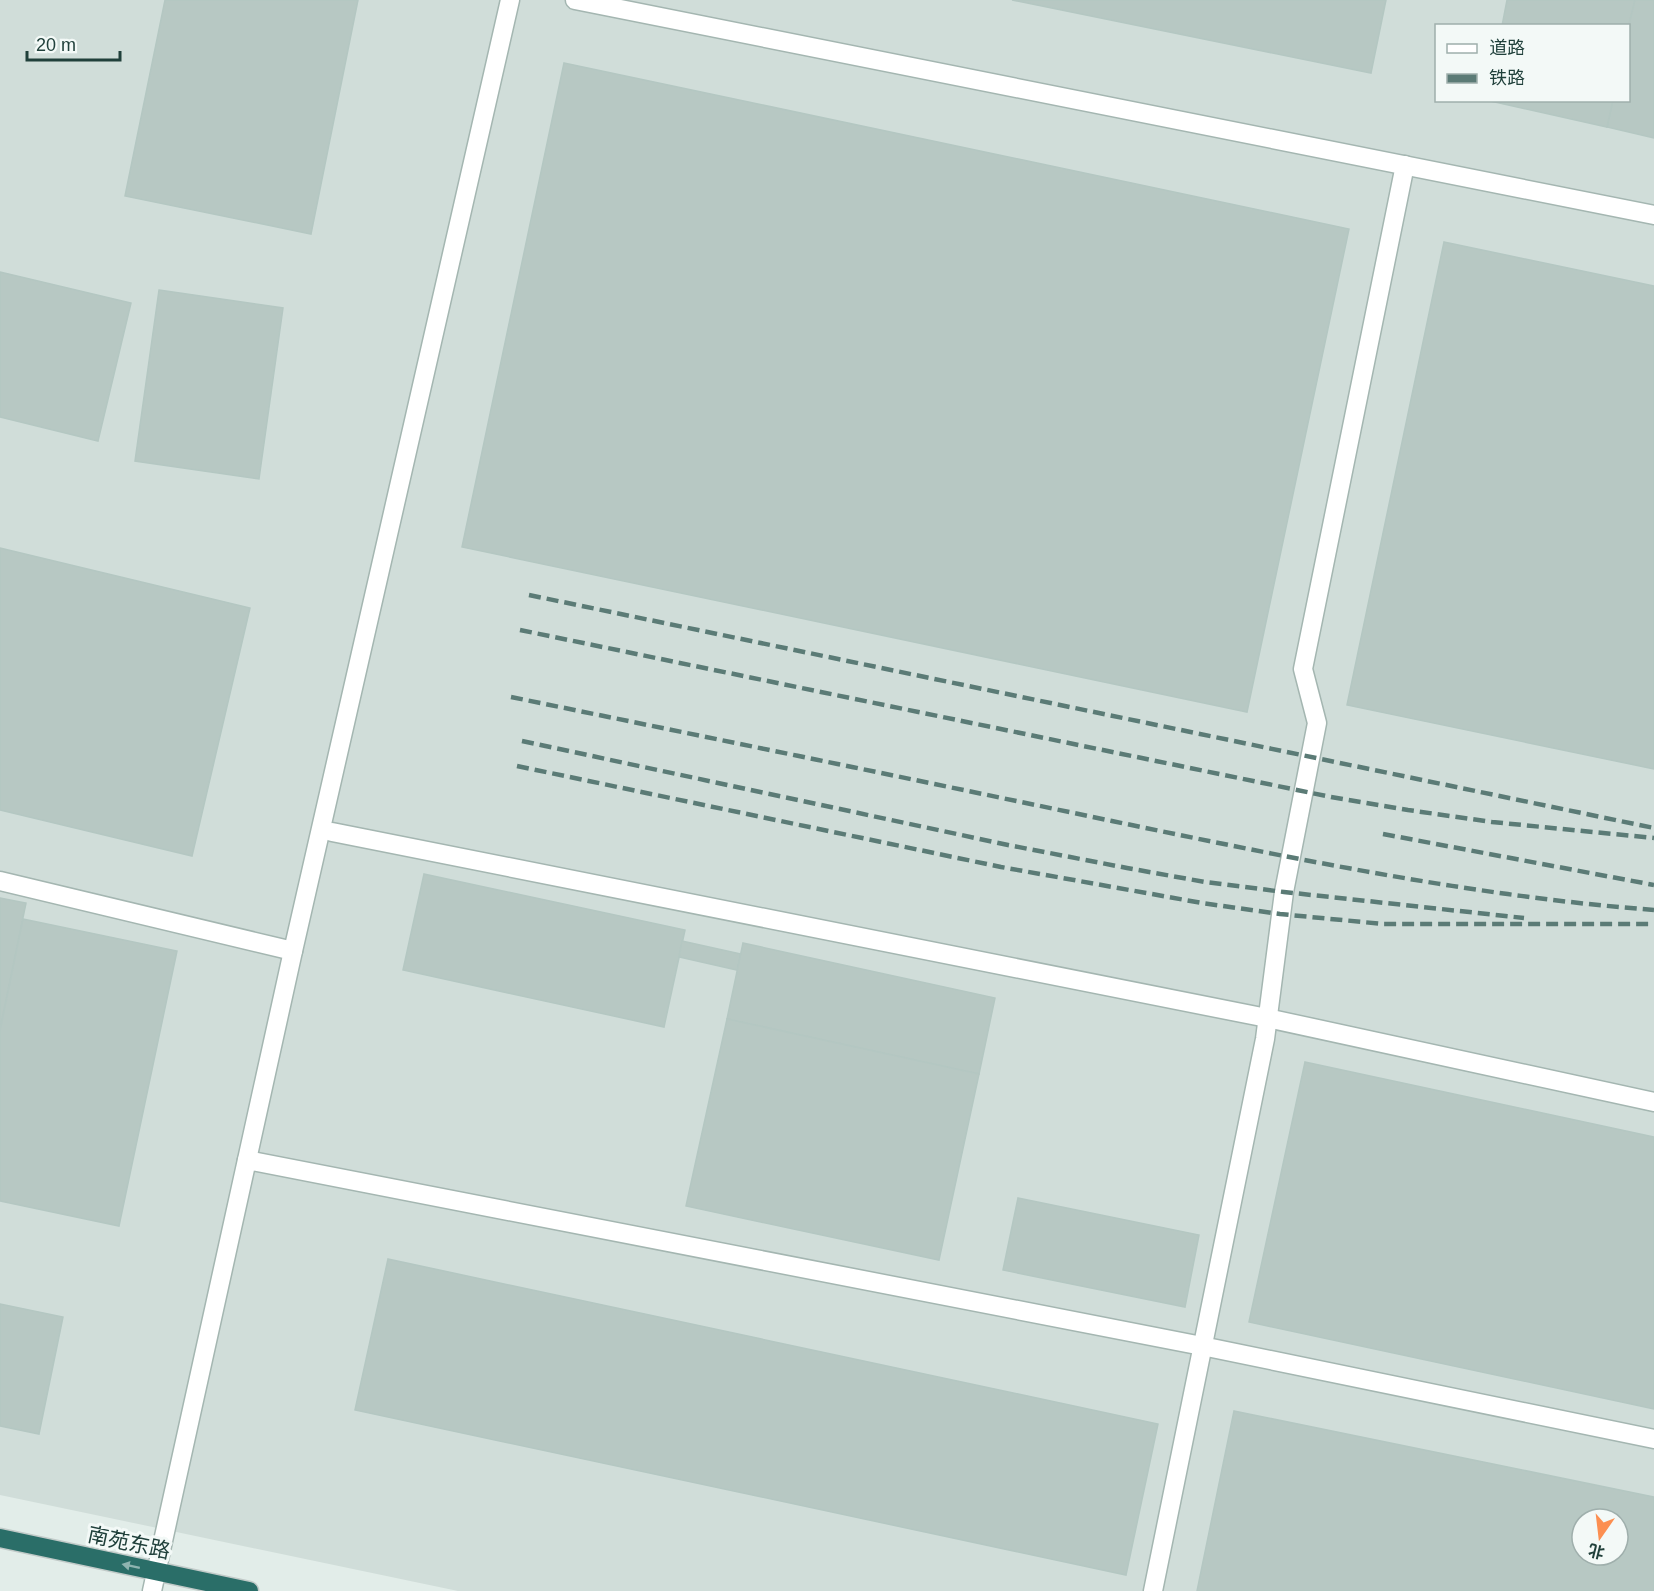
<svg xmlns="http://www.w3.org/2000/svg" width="1654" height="1591" font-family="Arial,'Noto Sans SC',sans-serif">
  <rect width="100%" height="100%" fill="#e2ede9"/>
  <path fill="#d0ddd9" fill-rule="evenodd" d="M0,0H1654V1591H458L0,1495ZM1436,26H1628V100H1436ZM1582,1519H1618V1555H1582Z"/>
  <g fill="#b7c8c3" stroke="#b4c7c2" stroke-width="1.5" fill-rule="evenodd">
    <path d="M165,0H358L311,234L125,196Z"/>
    <path d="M1012,0H1386L1371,73Z"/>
    <path d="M1507,0H1635L1628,29V26H1502Z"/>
    <path d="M1635,0H1654V138L1607,127L1613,100H1628V29Z"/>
    <path d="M564,63L1349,229L1247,712L462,547Z"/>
    <path d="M1486,100H1613L1607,127Z"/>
    <path d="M1444,242L1654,286V769L1347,705Z"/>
    <path d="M0,272L131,303L98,441L0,417Z"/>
    <path d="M159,290L283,308L259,479L135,461Z"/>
    <path d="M0,548L250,608L192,856L0,810Z"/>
    <path d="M424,874L685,930L664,1027L403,970Z"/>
    <path d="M0,898L26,903L0,1029Z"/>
    <path d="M23,919L177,951L119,1226L0,1201V1031Z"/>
    <path d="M682,941L741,954L737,970L679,957Z"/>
    <path d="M743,943L995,998L979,1074L727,1019Z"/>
    <path d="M727,1019L979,1074L939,1260L686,1206Z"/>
    <path d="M1305,1062L1654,1137V1409L1249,1322Z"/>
    <path d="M1018,1198L1199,1235L1185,1307L1003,1270Z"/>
    <path d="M388,1259L1158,1424L1126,1575L355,1410Z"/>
    <path d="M0,1304L63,1317L39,1434L0,1426Z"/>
    <path d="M1234,1411L1654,1497V1591H1197ZM1582,1519H1618V1555H1582Z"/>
  </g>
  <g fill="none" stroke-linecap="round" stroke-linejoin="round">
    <g stroke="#a4b6b1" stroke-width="21">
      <g id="minor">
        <path d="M575,0L1654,215"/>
        <path d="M332,832L1267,1018L1654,1102"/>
        <path d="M0,881L293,951"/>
        <path d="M247,1160L1202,1346L1654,1439"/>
        <path d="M152,1591L293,951L510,0"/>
        <path d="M1153,1591L1265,1039L1284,892L1317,723L1303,669L1405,165"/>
      </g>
    </g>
    <g stroke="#c1cac8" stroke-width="21">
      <path id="highway" d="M0,1538L249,1591"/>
    </g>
    <use href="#minor" stroke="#fff" stroke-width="18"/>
    <use href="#highway" stroke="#2a6e68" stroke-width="18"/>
    <g stroke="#5b7b76" stroke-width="4.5" stroke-dasharray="12 6" stroke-linecap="butt">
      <path d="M529,595L1654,828"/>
      <path d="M520,630L1331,797L1408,810L1492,822L1654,838"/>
      <path d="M511,697C711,738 912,779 1112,821C1291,858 1471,896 1654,910"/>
      <path d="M522,741L1008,845L1127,868L1205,882L1284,892L1524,918"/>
      <path d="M517,766L1001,867L1202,903L1280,914L1383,924H1654"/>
      <path d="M1383,834L1654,885"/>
    </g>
  </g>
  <defs><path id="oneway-solid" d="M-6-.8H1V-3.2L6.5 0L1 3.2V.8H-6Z" transform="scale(1.5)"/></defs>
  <use fill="#8eb4b0" href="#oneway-solid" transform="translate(131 1566) rotate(-168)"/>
  <g text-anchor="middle" stroke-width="6" stroke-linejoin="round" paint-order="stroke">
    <g font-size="21" fill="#20403b" stroke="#f3f9f7">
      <text transform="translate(129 1543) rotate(12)" y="7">南苑东路</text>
    </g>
  </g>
  <rect x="1435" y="24" width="195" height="78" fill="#f3f9f7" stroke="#9fafac" stroke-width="1.5"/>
  <rect x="1447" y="44" width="30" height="9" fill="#ffffff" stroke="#9fafac" stroke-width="1.5"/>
  <text x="1489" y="54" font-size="18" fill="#20403b">道路</text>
  <rect x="1447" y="74" width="30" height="9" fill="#5b7b76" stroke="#9fafac" stroke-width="1.5"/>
  <text x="1489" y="84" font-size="18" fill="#20403b">铁路</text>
  <g transform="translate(1600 1537) rotate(194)"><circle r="28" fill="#f3f9f7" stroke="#9fafac" stroke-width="1.5"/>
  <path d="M0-4.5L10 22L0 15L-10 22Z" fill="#fc8f51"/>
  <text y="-9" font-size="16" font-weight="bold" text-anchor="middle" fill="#20403b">北</text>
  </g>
  <path d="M27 51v9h93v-9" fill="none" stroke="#20403b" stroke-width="3"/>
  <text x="36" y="51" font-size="18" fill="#20403b" stroke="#f3f9f7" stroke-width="4.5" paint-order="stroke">20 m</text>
</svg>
